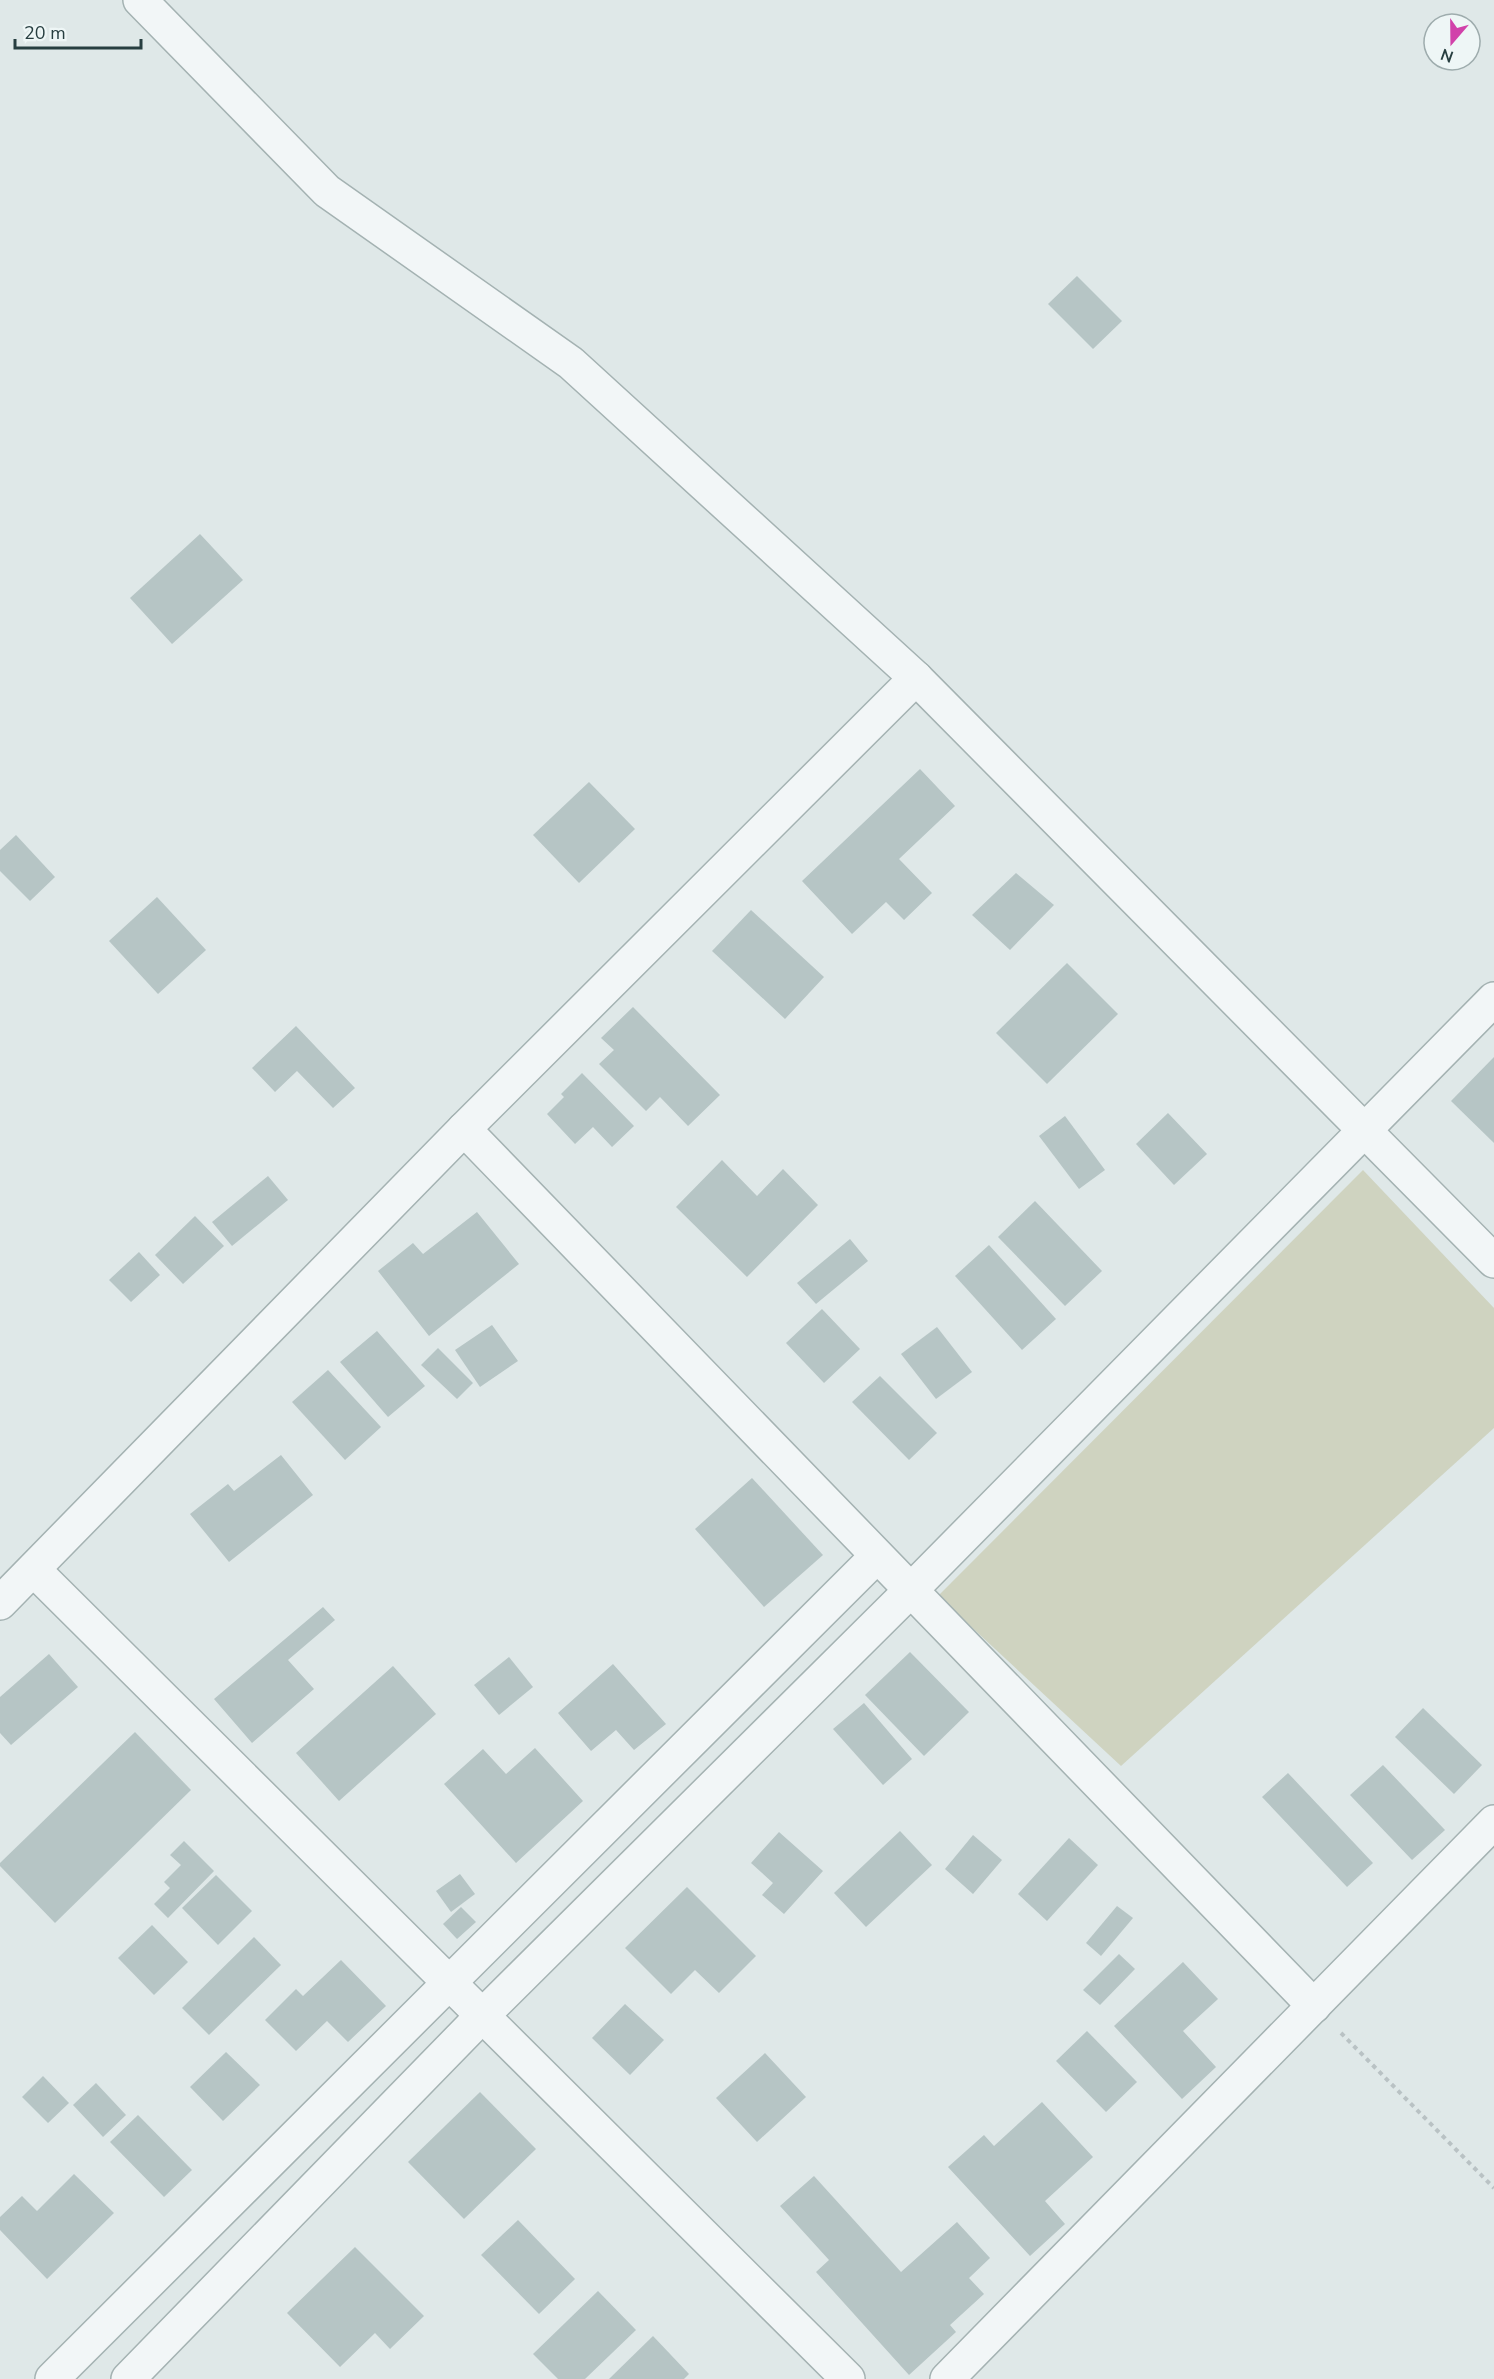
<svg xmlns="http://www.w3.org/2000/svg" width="1494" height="2379" font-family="'Nunito Sans',sans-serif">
  <rect width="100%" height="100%" fill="#dfe8e8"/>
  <path fill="#cfd3c0" d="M1363,1170L1494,1308V1428L1121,1766L938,1596Z"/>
  <g fill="#b6c5c5">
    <path d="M1077,276L1122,321L1093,349L1048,304Z"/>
    <path d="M200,534L243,580L172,644L130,598Z"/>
    <path d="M920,769L955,806L899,859L932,893L904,920L886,902L852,934L802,881Z"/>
    <path d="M589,782L635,829L579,883L533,835Z"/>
    <path d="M16,835L55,877L30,901L0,871V850Z"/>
    <path d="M1016,873L1054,905L1010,950L972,915Z"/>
    <path d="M157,897L206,950L158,994L109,941Z"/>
    <path d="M751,910L824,977L785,1019L712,951Z"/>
    <path d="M1067,963L1118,1014L1047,1084L996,1033Z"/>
    <path d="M633,1007L720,1095L688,1126L660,1097L646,1111L599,1064L614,1050L601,1038Z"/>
    <path d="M296,1026L355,1088L333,1108L297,1071L275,1092L252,1068Z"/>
    <path d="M1494,1057V1143L1451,1101Z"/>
    <path d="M582,1073L634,1126L612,1147L593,1127L575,1144L547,1114L564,1097L561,1094Z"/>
    <path d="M1168,1113L1207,1154L1174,1185L1136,1144Z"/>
    <path d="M1065,1116L1105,1170L1079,1189L1039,1136Z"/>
    <path d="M722,1160L757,1196L783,1169L818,1205L747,1277L676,1207Z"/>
    <path d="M268,1176L288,1200L232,1246L212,1222Z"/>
    <path d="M1035,1201L1102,1271L1065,1306L998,1237Z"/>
    <path d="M477,1212L519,1264L429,1336L378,1271L413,1243L423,1254Z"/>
    <path d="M195,1216L224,1246L183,1284L155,1255Z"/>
    <path d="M850,1239L868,1261L816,1304L797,1283Z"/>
    <path d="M989,1245L1056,1319L1022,1350L955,1276Z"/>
    <path d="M139,1252L160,1275L131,1302L109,1280Z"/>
    <path d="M822,1309L860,1349L824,1383L786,1343Z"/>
    <path d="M492,1325L518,1361L480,1387L455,1350Z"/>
    <path d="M937,1327L972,1372L936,1399L901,1354Z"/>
    <path d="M377,1331L425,1386L388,1417L340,1362Z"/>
    <path d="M438,1348L473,1383L457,1399L421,1365Z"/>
    <path d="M328,1370L381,1427L345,1460L292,1402Z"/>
    <path d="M880,1376L937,1433L909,1460L852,1402Z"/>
    <path d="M281,1455L313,1495L229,1562L190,1514L228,1484L234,1491Z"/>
    <path d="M752,1478L823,1555L764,1607L695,1529Z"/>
    <path d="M323,1607L335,1620L288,1660L314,1689L252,1743L214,1699Z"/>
    <path d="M910,1652L969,1712L924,1756L865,1695Z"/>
    <path d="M49,1654L78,1687L11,1745L0,1733V1697Z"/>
    <path d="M509,1657L533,1687L499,1715L474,1685Z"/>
    <path d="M613,1664L666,1724L634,1750L616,1730L591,1751L558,1713Z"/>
    <path d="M393,1666L436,1714L339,1801L296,1753Z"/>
    <path d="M864,1703L912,1759L883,1785L833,1729Z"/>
    <path d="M1423,1708L1482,1765L1454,1794L1395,1737Z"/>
    <path d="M135,1732L191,1790L55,1923L0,1866V1863Z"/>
    <path d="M535,1748L583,1801L516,1863L444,1784L483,1749L506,1774Z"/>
    <path d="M1383,1765L1445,1830L1412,1860L1350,1795Z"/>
    <path d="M1288,1773L1373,1863L1347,1887L1262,1797Z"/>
    <path d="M900,1831L932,1865L866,1927L834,1893Z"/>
    <path d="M779,1832L823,1871L784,1914L762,1895L773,1883L751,1863Z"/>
    <path d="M973,1835L1002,1860L973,1894L945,1869Z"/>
    <path d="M1069,1838L1098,1865L1047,1921L1018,1894Z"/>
    <path d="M184,1841L214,1871L168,1918L154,1904L170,1888L164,1882L181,1865L170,1855Z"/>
    <path d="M460,1874L475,1894L451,1912L436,1891Z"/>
    <path d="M216,1875L252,1911L218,1945L182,1908Z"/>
    <path d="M687,1887L756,1956L719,1993L695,1970L671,1994L625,1948Z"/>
    <path d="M1117,1906L1133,1918L1101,1956L1086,1943Z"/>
    <path d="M461,1907L476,1922L457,1939L443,1924Z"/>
    <path d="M152,1925L188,1962L154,1995L118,1958Z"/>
    <path d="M254,1937L281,1965L209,2035L182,2008Z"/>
    <path d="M1119,1954L1135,1969L1100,2005L1083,1990Z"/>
    <path d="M341,1960L386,2006L348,2042L327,2021L296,2051L265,2020L296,1989L303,1996Z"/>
    <path d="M1183,1962L1218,1999L1183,2031L1216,2067L1182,2099L1114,2026Z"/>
    <path d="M625,2004L664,2040L630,2075L592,2038Z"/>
    <path d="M1087,2031L1137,2082L1106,2112L1056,2061Z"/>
    <path d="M226,2052L260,2085L223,2121L190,2087Z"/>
    <path d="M765,2053L806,2097L757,2142L716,2098Z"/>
    <path d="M43,2076L69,2103L48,2123L22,2097Z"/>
    <path d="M96,2083L126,2115L103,2137L73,2105Z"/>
    <path d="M480,2092L536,2149L464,2219L408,2162Z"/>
    <path d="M1042,2102L1093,2157L1045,2201L1065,2224L1030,2256L948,2167L984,2135L994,2146Z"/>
    <path d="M138,2115L192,2170L164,2197L110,2142Z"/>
    <path d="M74,2174L114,2213L47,2279L0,2230V2217L22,2196L37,2211Z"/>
    <path d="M814,2176L901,2272L957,2222L990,2258L969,2278L984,2294L950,2325L956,2332L909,2375L816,2272L829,2260L780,2206Z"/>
    <path d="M518,2220L575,2279L539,2314L481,2255Z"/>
    <path d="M355,2247L424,2316L390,2349L375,2333L340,2367L287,2313Z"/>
    <path d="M598,2291L636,2330L585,2379H558L533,2354Z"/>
    <path d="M653,2336L689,2374L684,2379H609Z"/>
  </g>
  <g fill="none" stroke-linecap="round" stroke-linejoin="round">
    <g stroke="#a4b2b2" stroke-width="36">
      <g id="minor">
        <path d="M140,0L327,191L571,363L916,678"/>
        <path d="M464,1129L1314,2006"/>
        <path d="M34,1570L848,2379"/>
        <path d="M0,1603L464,1129L916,678L1494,1261"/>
        <path d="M52,2379L877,1556"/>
        <path d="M128,2379L482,2016L911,1590L1494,999"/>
        <path d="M947,2379L1494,1822"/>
      </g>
    </g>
    <path stroke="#b9c2c4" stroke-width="4" stroke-dasharray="4.5 4.5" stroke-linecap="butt" d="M1341,2033L1494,2188"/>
    <use href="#minor" stroke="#f2f6f7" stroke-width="33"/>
  </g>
  <g transform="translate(1452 42) rotate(200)"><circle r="28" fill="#eef6f6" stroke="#9eacad" stroke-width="1.5"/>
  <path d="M0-4.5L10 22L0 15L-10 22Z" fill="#d141aa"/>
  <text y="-9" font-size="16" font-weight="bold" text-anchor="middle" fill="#273e40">N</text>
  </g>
  <path d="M15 39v9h126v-9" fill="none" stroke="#273e40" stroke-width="3"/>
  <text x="24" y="39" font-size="18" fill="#273e40" stroke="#eef6f6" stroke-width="4.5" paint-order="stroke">20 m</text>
</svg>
